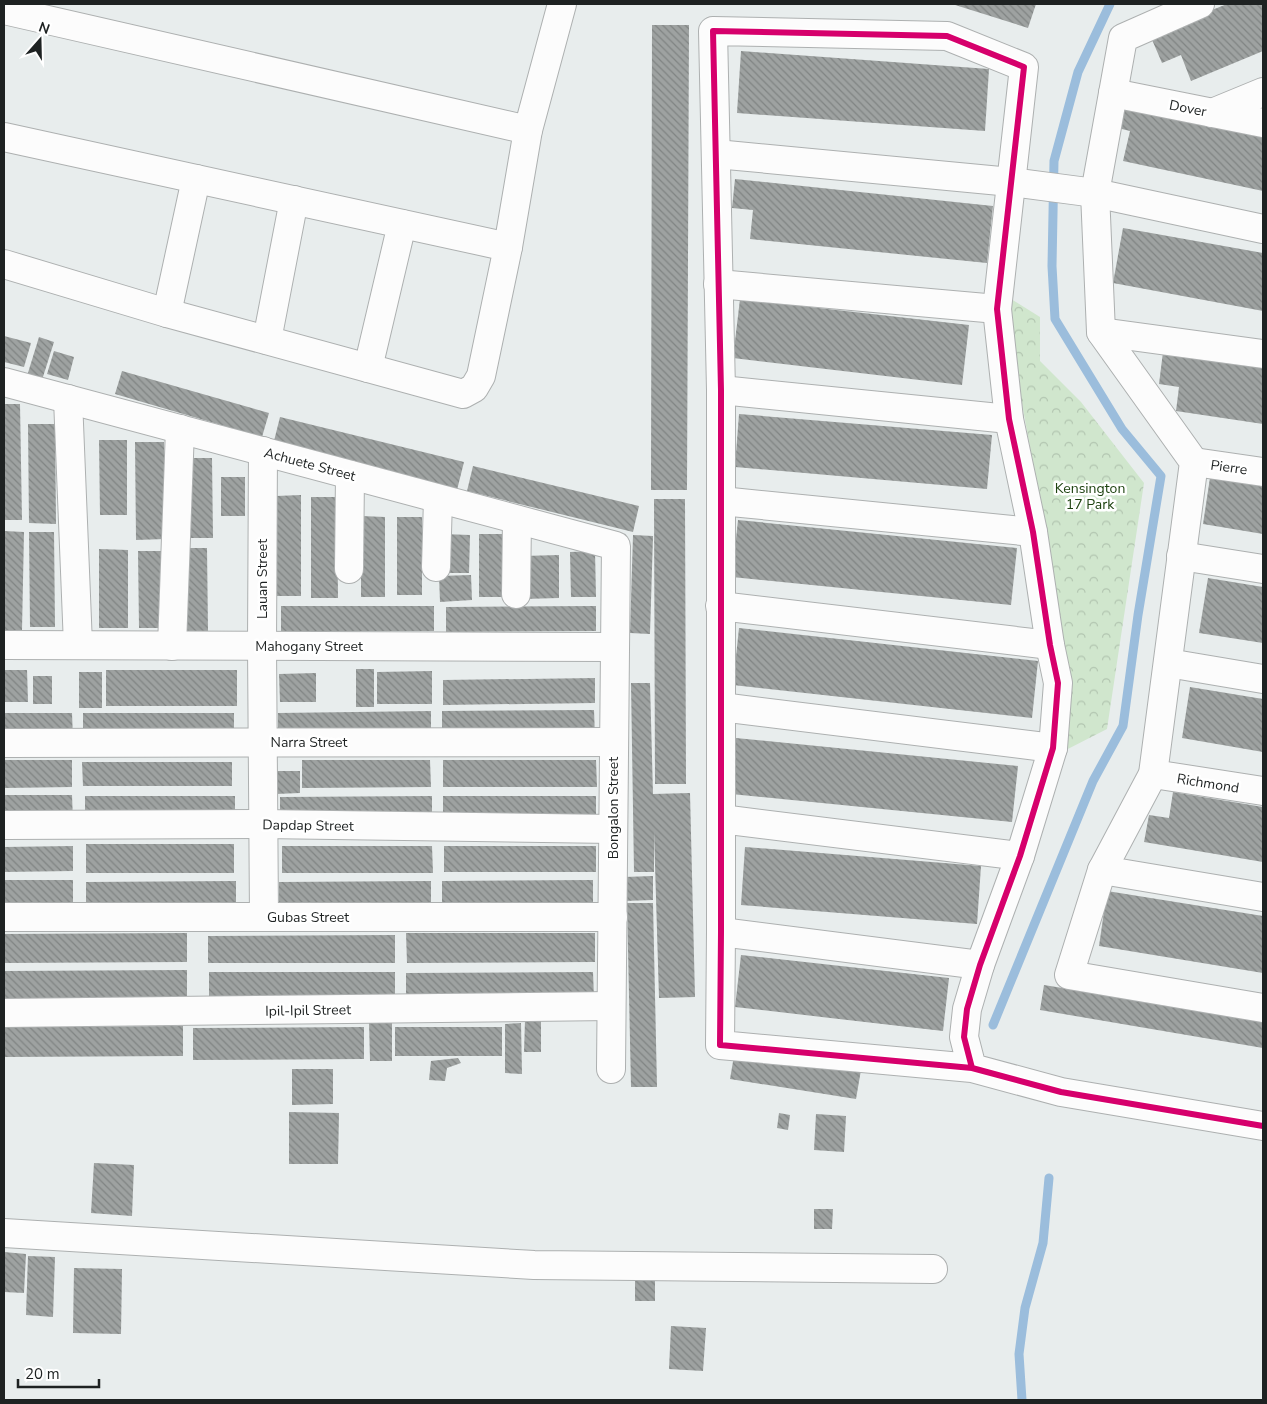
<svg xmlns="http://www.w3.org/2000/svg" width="1267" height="1404" font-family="'Nunito Sans',sans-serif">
  <defs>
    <pattern id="park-crowns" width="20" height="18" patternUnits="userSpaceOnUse" patternTransform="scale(1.25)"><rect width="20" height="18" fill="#d0e6cd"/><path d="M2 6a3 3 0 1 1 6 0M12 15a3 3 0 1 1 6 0" fill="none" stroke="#b2c5b0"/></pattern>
    <pattern id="building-back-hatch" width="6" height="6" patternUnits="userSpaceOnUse" patternTransform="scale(1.25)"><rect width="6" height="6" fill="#9ea2a1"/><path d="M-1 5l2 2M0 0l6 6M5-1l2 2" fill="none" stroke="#808483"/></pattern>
  </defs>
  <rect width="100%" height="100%" fill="#e8eded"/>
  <path fill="url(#park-crowns)" d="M1011,299L1040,317V361L1081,402L1144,483L1107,729L1060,753L1044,525L1010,337Z"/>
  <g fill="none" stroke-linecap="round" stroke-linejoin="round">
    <g stroke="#9bbddc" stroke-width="9">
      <path d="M993,1025L1093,781L1123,726L1138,615L1161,476L1122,429L1055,319L1052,266L1054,161L1078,72L1110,4"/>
      <path d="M1022,1400L1019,1354L1025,1308L1043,1243L1049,1178"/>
    </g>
  </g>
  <g fill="url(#building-back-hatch)">
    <path d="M952,4H1036L1028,28Z"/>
    <path d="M1227,4H1263V51L1191,81L1181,55L1162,63L1150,35Z"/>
    <path d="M652,25H689L687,490H651Z"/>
    <path d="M741,51L989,69L985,131L737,113Z"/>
    <path d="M1116,97L1263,129V191L1123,161L1130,131L1110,126Z"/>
    <path d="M735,179L993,206L987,263L750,239L753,210L732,208Z"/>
    <path d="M1123,228L1263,253V311L1113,283Z"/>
    <path d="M740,299L969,325L962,385L733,358Z"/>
    <path d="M4,336L31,343L24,367L4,362Z"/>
    <path d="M39,337L54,342L42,380L27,376Z"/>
    <path d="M54,351L74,357L68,380L47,374Z"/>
    <path d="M1163,352L1263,367V424L1176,411L1179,387L1159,384Z"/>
    <path d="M122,371L269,413L262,437L115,394Z"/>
    <path d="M4,404H20L22,520H4Z"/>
    <path d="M739,414L992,435L987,489L735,467Z"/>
    <path d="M280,417L464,462L457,490L273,445Z"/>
    <path d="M28,424H55L56,524L29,523Z"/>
    <path d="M99,440H127V515H100Z"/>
    <path d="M135,442H164L165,539L136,540Z"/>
    <path d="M184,458H212L213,538H185Z"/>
    <path d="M473,466L639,506L633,532L467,491Z"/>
    <path d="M1211,471L1263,479V534L1203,524Z"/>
    <rect x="221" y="477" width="24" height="39"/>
    <path d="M301,495V596H277L276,496Z"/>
    <path d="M311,497H337L338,598H311Z"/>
    <path d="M654,499H685L686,784H655Z"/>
    <path d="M361,516L385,517V597H361Z"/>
    <rect x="397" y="517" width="25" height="78"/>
    <path d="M738,520L1017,548L1011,605L732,577Z"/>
    <path d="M4,531L24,532L22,630H4Z"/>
    <path d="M29,532H54L55,627H30Z"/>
    <path d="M443,534L470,535L469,573H443Z"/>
    <rect x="479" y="534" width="26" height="63"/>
    <path d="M633,535L653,536L650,634L630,633Z"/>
    <path d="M182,548H207L208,631H183Z"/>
    <path d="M99,549L128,550V628H99Z"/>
    <path d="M138,551H161L162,628H139Z"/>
    <path d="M595,551L596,597H571L570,552Z"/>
    <path d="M559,555V598L524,599L523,556Z"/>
    <path d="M471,575L472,600L440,602L439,576Z"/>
    <path d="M1208,578L1263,587V643L1199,633Z"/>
    <rect x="281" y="606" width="153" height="25"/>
    <path d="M596,606V631L446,632V607Z"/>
    <path d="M739,628L1038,661L1032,718L733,685Z"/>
    <rect x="356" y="669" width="18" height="38"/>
    <path d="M4,670H27L28,702H4Z"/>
    <rect x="106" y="670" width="131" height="36"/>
    <path d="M432,671V704H377V672Z"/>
    <rect x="79" y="672" width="23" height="36"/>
    <path d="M316,673V702H280L279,674Z"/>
    <rect x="33" y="676" width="19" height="28"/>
    <path d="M595,678V703L443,705V680Z"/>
    <path d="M631,683H650L653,794L690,793L695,997L659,998L654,831V872H634Z"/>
    <path d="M1190,687L1263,699V752L1182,738Z"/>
    <path d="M594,710L595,737L442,738V711Z"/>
    <path d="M431,711V737L278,738V713Z"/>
    <path d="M4,713H72L73,739H4Z"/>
    <path d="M83,713H234V738L83,739Z"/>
    <path d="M736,738L1018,766L1012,822L731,794Z"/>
    <path d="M4,760H72V787L4,788Z"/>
    <path d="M302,760H430L431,787L302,788Z"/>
    <path d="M443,760H596L597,787H443Z"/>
    <path d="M82,762H232V786H83Z"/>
    <path d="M277,771H300V793L276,794Z"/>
    <path d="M1173,792L1263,807V862L1144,842L1149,815L1169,818Z"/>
    <path d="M4,795H72L73,822H4Z"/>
    <path d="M85,796H235V821L85,822Z"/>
    <path d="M432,796V821H280V797Z"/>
    <path d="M443,796H596V821L443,822Z"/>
    <rect x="86" y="844" width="148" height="29"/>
    <path d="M73,846V871L4,872V847Z"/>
    <path d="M282,846H432L433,873H282Z"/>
    <rect x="444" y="846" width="152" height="26"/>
    <path d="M745,847L981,866L977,924L741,905Z"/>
    <path d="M653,876V900L624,901V877Z"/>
    <path d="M4,880H73V906L4,907Z"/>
    <path d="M593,880V904H442V881Z"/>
    <path d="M236,881V907H86V882Z"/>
    <path d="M431,881V905L279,906V882Z"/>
    <path d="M1107,891L1263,916V973L1099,946Z"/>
    <path d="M627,903H653L657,1087H631Z"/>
    <path d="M187,933V962L4,963V934Z"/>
    <path d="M406,933H595V962L407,963Z"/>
    <path d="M395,935V963H208V936Z"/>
    <path d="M741,955L949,978L943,1031L735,1007Z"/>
    <path d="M187,970V998L4,999V971Z"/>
    <path d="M209,972H395V996L209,997Z"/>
    <path d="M593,972L594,998L406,999V973Z"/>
    <path d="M1044,985L1263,1021V1048L1040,1010Z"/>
    <path d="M525,1021H541V1052H524Z"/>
    <path d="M369,1022H392V1061H370Z"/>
    <path d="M521,1023L522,1074L505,1073V1024Z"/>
    <path d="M183,1026V1056L4,1057V1027Z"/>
    <path d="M364,1027V1059L193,1060V1028Z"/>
    <rect x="395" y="1027" width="107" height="29"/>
    <path d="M735,1050L861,1070L856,1099L730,1079Z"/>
    <path d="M458,1058L461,1063L447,1068L445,1081L429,1080L431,1061Z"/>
    <path d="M292,1069H333V1104L292,1105Z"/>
    <path d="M289,1112L339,1113L338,1164H289Z"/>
    <path d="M779,1113L790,1115L788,1130L777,1128Z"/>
    <path d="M816,1114L846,1116L844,1152L814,1150Z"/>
    <path d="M94,1163L134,1165L132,1216L91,1213Z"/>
    <path d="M814,1209H833L832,1229H814Z"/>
    <path d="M4,1252L26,1254L24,1293L4,1292Z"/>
    <path d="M28,1256L55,1257L53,1317L26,1315Z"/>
    <path d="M74,1268L122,1269L121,1334L73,1333Z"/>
    <rect x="635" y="1280" width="20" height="21"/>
    <path d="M671,1326L706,1328L703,1371L669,1369Z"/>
  </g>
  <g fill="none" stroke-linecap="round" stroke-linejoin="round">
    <g stroke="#adb0b0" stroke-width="30">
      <g id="minor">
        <path d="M1200,4L1123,38L1095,193L1101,332L1194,462L1153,774L1102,870L1069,975L1263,1008"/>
        <path d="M4,10L528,130"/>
        <path d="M1113,93L1263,123"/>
        <path d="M1212,113L1263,92"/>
        <path d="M4,137L508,247"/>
        <path d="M716,154L1011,182L1095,193L1263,229"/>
        <path d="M4,264L167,313L463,394L474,388L481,376L508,247L528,130L562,4"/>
        <path d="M718,284L997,309"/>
        <path d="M167,313L196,179"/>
        <path d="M1101,332L1263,354"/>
        <path d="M267,340L294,200"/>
        <path d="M368,368L402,224"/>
        <path d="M4,382L616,546L611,1069"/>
        <path d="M721,390L1009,419"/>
        <path d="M68,399L78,645"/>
        <path d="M263,451L262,646L264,917"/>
        <path d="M1194,462L1263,472"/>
        <path d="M721,501L1033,532"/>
        <path d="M1181,556L1263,569"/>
        <path d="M436,567L438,499"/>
        <path d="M349,569L350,475"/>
        <path d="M516,594L517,520"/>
        <path d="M720,606L1050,645"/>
        <path d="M4,645L615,647"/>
        <path d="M172,646L180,429"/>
        <path d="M1168,663L1263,679"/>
        <path d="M721,707L1053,748"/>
        <path d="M4,743L614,742"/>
        <path d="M1153,774L1263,791"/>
        <path d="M721,819L1020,856"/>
        <path d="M4,825L262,824L613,829"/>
        <path d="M1102,870L1263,897"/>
        <path d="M4,917H613"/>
        <path d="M721,932L980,965"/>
        <path d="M4,1013L611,1006"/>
        <path d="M972,1068L720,1045L721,932V390L713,31L947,36L1024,67L997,309L1009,419L1033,532L1050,645L1058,683L1053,748L1020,856L980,965L967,1009L964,1037L972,1068L1061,1092L1263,1126"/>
        <path d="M4,1233L534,1265L933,1269"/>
      </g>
    </g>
    <use href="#minor" stroke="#fcfcfc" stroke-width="28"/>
    <g stroke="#fff" stroke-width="9">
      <path id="cycleway" d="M972,1068L720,1045L721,932V390L713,31L947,36L1024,67L997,309L1009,419L1033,532L1050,645L1058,683L1053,748L1020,856L980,965L967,1009L964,1037L972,1068L1061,1092L1263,1126"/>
    </g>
    <use href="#cycleway" stroke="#d6006c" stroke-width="6"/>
  </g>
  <g text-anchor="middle" stroke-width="5" stroke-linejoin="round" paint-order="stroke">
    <g font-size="14" fill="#1e2222" stroke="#fff">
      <text transform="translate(1188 108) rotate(11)" y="5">Dover</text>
      <text transform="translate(310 464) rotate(15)" y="5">Achuete Street</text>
      <text transform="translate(1229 467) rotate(8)" y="5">Pierre</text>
      <text transform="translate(262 579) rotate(-90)" y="5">Lauan Street</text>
      <text x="309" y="651">Mahogany Street</text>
      <text x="309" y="747">Narra Street</text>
      <text transform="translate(1208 783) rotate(9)" y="5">Richmond</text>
      <text transform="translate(613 808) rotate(-90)" y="5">Bongalon Street</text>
      <text transform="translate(308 825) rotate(1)" y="5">Dapdap Street</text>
      <text x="308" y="922">Gubas Street</text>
      <text transform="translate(308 1010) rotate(-1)" y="5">Ipil-Ipil Street</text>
    </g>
    <g font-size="14" fill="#1e4310" stroke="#fff">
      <text x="1090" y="493">Kensington<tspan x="1090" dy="16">17 Park</tspan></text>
    </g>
  </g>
  <rect width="1267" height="1404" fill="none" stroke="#1e2222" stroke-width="10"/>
  <g transform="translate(40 40) rotate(20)" stroke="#ffffff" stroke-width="4" paint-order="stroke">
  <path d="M0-4L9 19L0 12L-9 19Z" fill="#1e2222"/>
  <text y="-8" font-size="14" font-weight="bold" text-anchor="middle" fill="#1e2222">N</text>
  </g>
  <path d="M18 1379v8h81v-8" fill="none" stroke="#1e2222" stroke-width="2.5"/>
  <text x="25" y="1379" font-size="15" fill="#1e2222" stroke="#ffffff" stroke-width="4" paint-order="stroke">20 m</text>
</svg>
